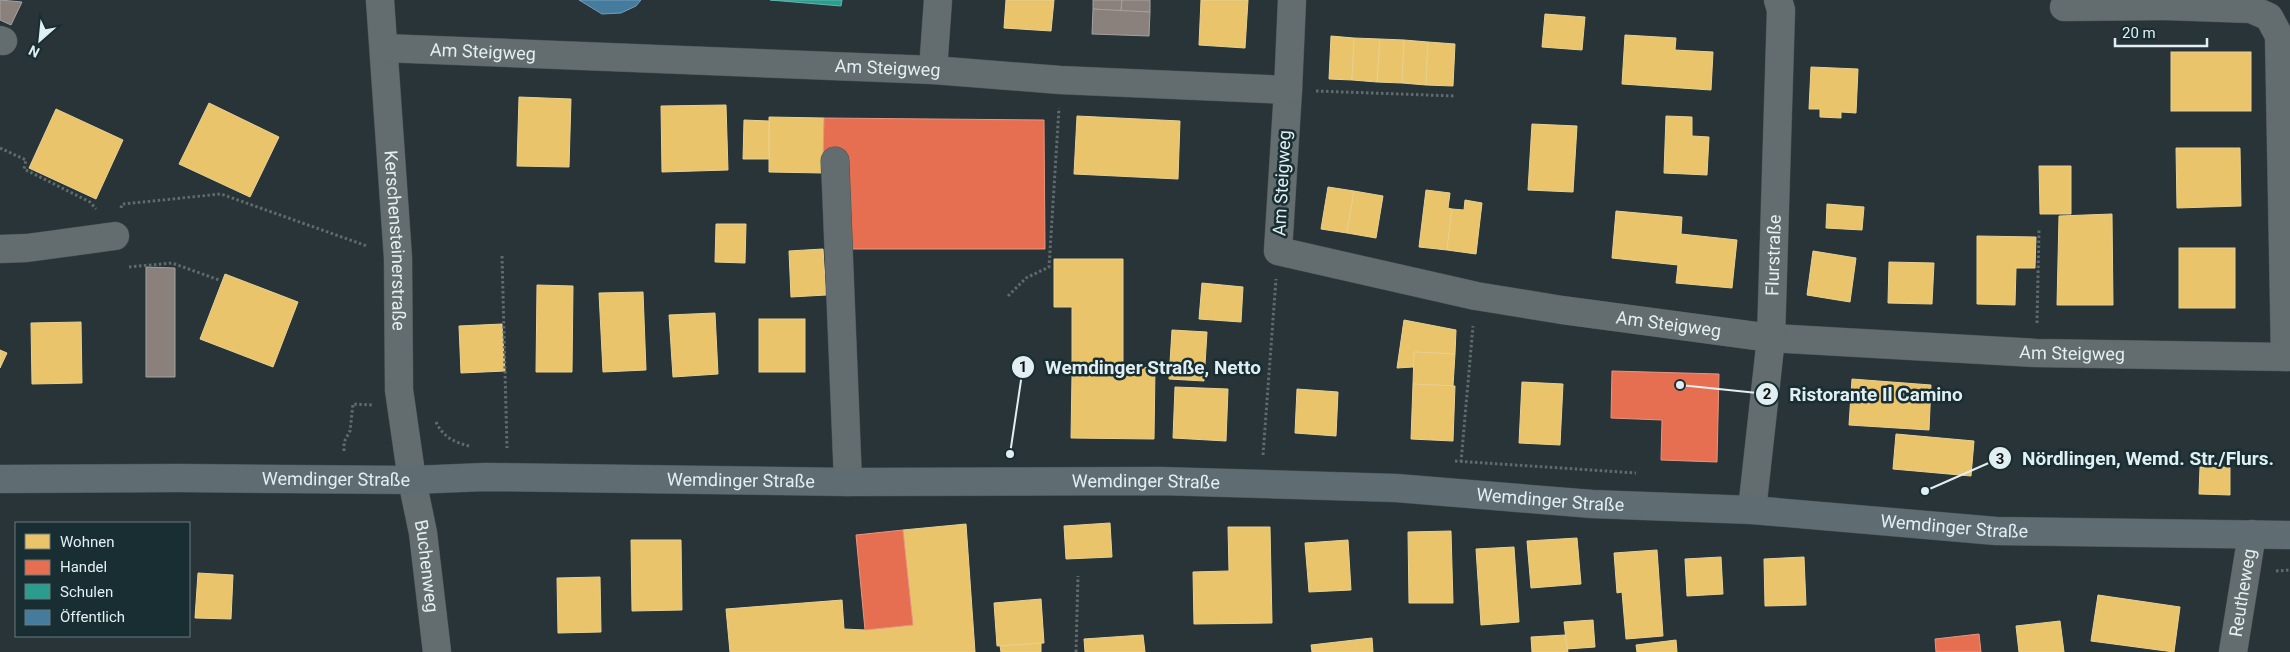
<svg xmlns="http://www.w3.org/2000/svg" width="2290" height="652" font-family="Roboto,sans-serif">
  <rect width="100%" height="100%" fill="#283437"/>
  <g fill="#e9c46a" stroke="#e7d193">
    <path d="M1006,0H1054L1051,31L1004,28Z"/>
    <path d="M1201,0H1248L1245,48L1199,45Z"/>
    <path d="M1545,14L1585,17L1582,50L1542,47Z"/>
    <path d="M1625,35L1676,38L1675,50L1713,52L1711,90L1622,84Z"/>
    <path d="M1331,36L1354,38L1352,80L1329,79Z"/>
    <path d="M1354,38L1380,39L1377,82L1352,80Z"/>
    <path d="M1380,39L1404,40L1402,83L1377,82Z"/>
    <path d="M1404,40L1428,42L1426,85L1402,83Z"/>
    <path d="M1428,42L1455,44L1453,86L1426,85Z"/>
    <rect x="2171" y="52" width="80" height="59"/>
    <path d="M1811,67L1858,69L1856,113L1841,112V118L1820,117V109H1809Z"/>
    <path d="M519,97L571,99L569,167L517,166Z"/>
    <path d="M209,103L279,137L250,197L179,164Z"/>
    <path d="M726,105L728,170L662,172L661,106Z"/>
    <path d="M56,109L123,140L96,199L29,168Z"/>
    <path d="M1077,116L1180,121L1178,179L1074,174Z"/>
    <path d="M1666,116L1692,117V136L1709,137L1707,175L1664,173Z"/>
    <path d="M769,117L824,118L823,173L769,172Z"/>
    <path d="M744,120L769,121V159H743Z"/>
    <path d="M1532,124L1577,126L1573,192L1528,190Z"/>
    <path d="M2176,148H2240L2241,206L2177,208Z"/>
    <path d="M2039,166H2071V214H2040Z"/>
    <path d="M1328,187L1354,191L1347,233L1321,229Z"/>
    <path d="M1426,190L1450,193L1448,208L1452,209L1447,250L1419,247Z"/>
    <path d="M1354,191L1383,196L1376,238L1347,233Z"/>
    <path d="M1465,200L1482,203L1476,254L1447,250L1452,209L1464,210Z"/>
    <path d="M1827,204L1864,207L1862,230L1826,228Z"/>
    <path d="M1616,211L1682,217L1681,234L1737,240L1732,288L1676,283L1678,265L1612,258Z"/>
    <path d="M2112,214L2113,305H2057L2059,216Z"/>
    <path d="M716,224H746L745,263L715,262Z"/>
    <path d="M1977,236L2036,237L2035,268H2016L2015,305L1977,304Z"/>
    <rect x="2179" y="248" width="56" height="60"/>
    <path d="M823,249L826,295L791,297L789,251Z"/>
    <path d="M1813,251L1856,258L1850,302L1807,295Z"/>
    <path d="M1054,259H1123V376L1072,375V307H1054Z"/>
    <path d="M1889,262L1934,263L1932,304L1888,303Z"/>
    <path d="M225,274L298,302L273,367L200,339Z"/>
    <path d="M1202,283L1243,287L1241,322L1199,319Z"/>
    <path d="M537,285L573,286L572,372H536Z"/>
    <path d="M643,292L646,370L603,372L599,293Z"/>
    <path d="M715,313L718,374L673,377L669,315Z"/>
    <rect x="759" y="319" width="46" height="53"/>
    <path d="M1404,320L1456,330L1455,354L1414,352L1413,367L1397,368Z"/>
    <path d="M81,322L82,383L32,384L31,323Z"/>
    <path d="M502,324L505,371L461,373L459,326Z"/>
    <path d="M1172,330L1207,332L1204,381L1169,379Z"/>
    <path d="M0,350L7,353L0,368Z"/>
    <path d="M1414,352L1455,354L1453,386L1413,384Z"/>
    <path d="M1128,367L1155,368L1154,439L1071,438L1072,375L1128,376Z"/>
    <path d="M1852,379L1931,385L1929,430L1849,425Z"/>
    <path d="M1522,382L1563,384L1560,445L1519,443Z"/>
    <path d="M1413,384L1455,386L1453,441L1411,439Z"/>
    <path d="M1175,387L1228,389L1226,441L1173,438Z"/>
    <path d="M1297,389L1338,392L1336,436L1295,433Z"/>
    <path d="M1896,434L1974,441L1971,476L1893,469Z"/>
    <path d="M2200,467H2230V495L2199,494Z"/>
    <path d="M1110,523L1112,557L1066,559L1064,526Z"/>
    <path d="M966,524L975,652H730L726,609L842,600L844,629L865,630L913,625L903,530Z"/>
    <path d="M1228,527H1270L1272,623L1194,624L1193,572L1229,571Z"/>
    <path d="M1451,531L1453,603H1409L1408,532Z"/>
    <path d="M1577,538L1581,584L1531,588L1527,541Z"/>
    <path d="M631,540H681L682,610L632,611Z"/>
    <path d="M1348,540L1351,590L1309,592L1305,543Z"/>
    <path d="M1514,547L1519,622L1481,625L1476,549Z"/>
    <path d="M1657,550L1663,636L1626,639L1622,592L1617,593L1614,553Z"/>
    <path d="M1721,557L1723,594L1687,596L1685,559Z"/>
    <path d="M1804,557L1806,605L1765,606L1764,559Z"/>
    <path d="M198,573L233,575L231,619L195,618Z"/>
    <path d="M600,577L601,632L558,633L557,578Z"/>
    <path d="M2098,595L2180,607L2174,652L2091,641Z"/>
    <path d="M1041,599L1044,643L997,646L994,603Z"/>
    <path d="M1593,620L1595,647L1567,649L1564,622Z"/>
    <path d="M2060,621L2064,652H2019L2016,626Z"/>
    <path d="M1143,635L1145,652H1085L1084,639Z"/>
    <path d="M1565,635L1568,652H1532L1531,637Z"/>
    <path d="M1372,638L1373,652H1312L1311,645Z"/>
    <path d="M1676,640L1677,652H1637L1636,645Z"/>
    <path d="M1041,643V652H1001L1000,646Z"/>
  </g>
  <g fill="#e76f51" stroke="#e69581">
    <path d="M824,118L1044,120L1045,249H844L823,161Z"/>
    <path d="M1612,371L1719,374L1717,462L1661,460L1662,420L1611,418Z"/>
    <path d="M903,530L913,625L865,630L856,535Z"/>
    <path d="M1979,634L1981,652H1936L1935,639Z"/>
  </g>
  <path fill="#2a9d8f" stroke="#61b6ad" d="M770,0H842L841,6Z"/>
  <path fill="#457b9d" stroke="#749eb6" d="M579,0H641L636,6L621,13L602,14Z"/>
  <g fill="#8a817c" stroke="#a4a29f">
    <path d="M0,0L22,2L11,25L0,20Z"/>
    <path d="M1093,0H1122L1121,11L1093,9Z"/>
    <path d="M1122,0H1150V12L1121,11Z"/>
    <path d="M1093,9L1150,12L1149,36L1092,34Z"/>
    <path d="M146,267L175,268V377H146Z"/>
  </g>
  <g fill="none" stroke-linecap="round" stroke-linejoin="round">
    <g stroke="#485154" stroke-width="29">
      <g id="minor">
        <path id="s1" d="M380,0L398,258L399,390L412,480L423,533L437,652"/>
        <path d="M2165,0V6L2251,9L2269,17L2279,36L2285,357"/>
        <path d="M2064,7L2165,6"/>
        <path d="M0,40L3,41"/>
        <path id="s2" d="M384,48L933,70L1060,80L1288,90L1278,251L1476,296L1562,310L1771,338L2036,353L2290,357"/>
        <path d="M933,70L938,0"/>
        <path d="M1288,90L1292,0"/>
        <path d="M835,161L848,482"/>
        <path d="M0,249L27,248L115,236"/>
        <path id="s3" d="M1752,510L1771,338L1781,10L1778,0"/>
        <path id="s4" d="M2233,652L2252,534"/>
      </g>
    </g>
    <g stroke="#485154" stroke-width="29">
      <g id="major">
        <path id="s5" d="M0,479L179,478L412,480L485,477L848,482L1160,481L1396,488L1592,504L1752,510L1996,531L2290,535"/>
      </g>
    </g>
    <g stroke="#616a6c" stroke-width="3" stroke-dasharray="2.5 2.5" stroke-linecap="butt">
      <path d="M1316,91L1455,96"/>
      <path d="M0,148L26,160L24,169L90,202L96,209"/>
      <path d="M121,208L122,204L221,194L367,246"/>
      <path d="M502,256L507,448"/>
      <path d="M129,267L172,263L219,280"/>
      <path d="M1008,296L1026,278L1049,267L1059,108"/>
      <path d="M2037,323L2039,229"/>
      <path d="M436,422C443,437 454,442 469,446"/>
      <path d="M344,451V442L350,431L353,404L372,405"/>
      <path d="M1263,455L1276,279"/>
      <path d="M1455,461L1636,473"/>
      <path d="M1461,462L1473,326"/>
      <path d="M2276,571L2290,570"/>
      <path d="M1076,652L1078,576"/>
    </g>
    <use href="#minor" stroke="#636c6e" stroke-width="28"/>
    <use href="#major" stroke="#5f6c72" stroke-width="28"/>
  </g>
  <g text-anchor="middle" stroke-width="5" stroke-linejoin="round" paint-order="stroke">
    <g font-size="18" fill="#e2eff2" stroke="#182e32">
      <text dy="6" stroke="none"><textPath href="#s2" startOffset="99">Am Steigweg</textPath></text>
      <text dy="6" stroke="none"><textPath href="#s2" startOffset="504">Am Steigweg</textPath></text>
      <text transform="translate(1282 183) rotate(-87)" y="6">Am Steigweg</text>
      <text dy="6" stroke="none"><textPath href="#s1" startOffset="241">Kerschensteinerstraße</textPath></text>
      <text dy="6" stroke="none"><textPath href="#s3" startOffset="256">Flurstraße</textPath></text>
      <text dy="6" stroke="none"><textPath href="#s2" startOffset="1464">Am Steigweg</textPath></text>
      <text dy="6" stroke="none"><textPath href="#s2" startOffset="1869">Am Steigweg</textPath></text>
      <text dy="6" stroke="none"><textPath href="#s5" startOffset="336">Wemdinger Straße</textPath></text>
      <text dy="6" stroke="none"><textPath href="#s5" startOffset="741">Wemdinger Straße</textPath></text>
      <text dy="6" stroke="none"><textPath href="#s5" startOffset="1146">Wemdinger Straße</textPath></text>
      <text dy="6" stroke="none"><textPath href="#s5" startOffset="1551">Wemdinger Straße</textPath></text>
      <text dy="6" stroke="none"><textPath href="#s5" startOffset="1956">Wemdinger Straße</textPath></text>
      <text dy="6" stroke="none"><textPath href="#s1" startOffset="569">Buchenweg</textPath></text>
      <text dy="6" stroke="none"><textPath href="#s4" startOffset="60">Reutheweg</textPath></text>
    </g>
  </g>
  <path fill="none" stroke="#e2eff2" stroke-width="2" d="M1010 454L1023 367M1680 385L1767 394M1925 491L2000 458"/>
  <g fill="#e2eff2" stroke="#182e32" stroke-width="2">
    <circle cx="1010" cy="454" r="5"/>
    <circle cx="1680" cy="385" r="5"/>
    <circle cx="1925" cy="491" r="5"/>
    <circle cx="1023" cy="367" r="12"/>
    <circle cx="1767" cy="394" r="12"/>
    <circle cx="2000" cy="458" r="12"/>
  </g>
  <g font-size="15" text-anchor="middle" font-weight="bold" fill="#111">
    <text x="1023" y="372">1</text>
    <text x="1767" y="399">2</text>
    <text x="2000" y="464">3</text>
  </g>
  <g font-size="19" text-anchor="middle" font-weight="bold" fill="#e2eff2" stroke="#182e32" stroke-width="5" stroke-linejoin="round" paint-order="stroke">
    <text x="1153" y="374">Wemdinger Straße, Netto</text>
    <text x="1876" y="401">Ristorante Il Camino</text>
    <text x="2148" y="465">Nördlingen, Wemd. Str./Flurs.</text>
  </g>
  <rect x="15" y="522" width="175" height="115" fill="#182e32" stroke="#697b7f"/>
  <rect x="25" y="534" width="25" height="15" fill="#e9c46a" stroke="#697b7f"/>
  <text x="60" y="547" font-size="15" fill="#e2eff2">Wohnen</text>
  <rect x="25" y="560" width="25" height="15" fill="#e76f51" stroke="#697b7f"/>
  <text x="60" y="572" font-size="15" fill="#e2eff2">Handel</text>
  <rect x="25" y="584" width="25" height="15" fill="#2a9d8f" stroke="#697b7f"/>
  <text x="60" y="597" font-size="15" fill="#e2eff2">Schulen</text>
  <rect x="25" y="610" width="25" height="15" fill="#457b9d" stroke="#697b7f"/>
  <text x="60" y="622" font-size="15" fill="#e2eff2">Öffentlich</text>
  <g transform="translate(40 40) rotate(207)" stroke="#182e32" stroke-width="4" paint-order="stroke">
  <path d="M0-4L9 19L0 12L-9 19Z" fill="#e2eff2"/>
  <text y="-8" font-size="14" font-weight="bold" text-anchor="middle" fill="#e2eff2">N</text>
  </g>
  <path d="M2115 38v8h92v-8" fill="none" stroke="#e2eff2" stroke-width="2.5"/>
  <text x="2122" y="38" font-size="15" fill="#e2eff2" stroke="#182e32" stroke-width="4" paint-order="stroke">20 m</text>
</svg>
